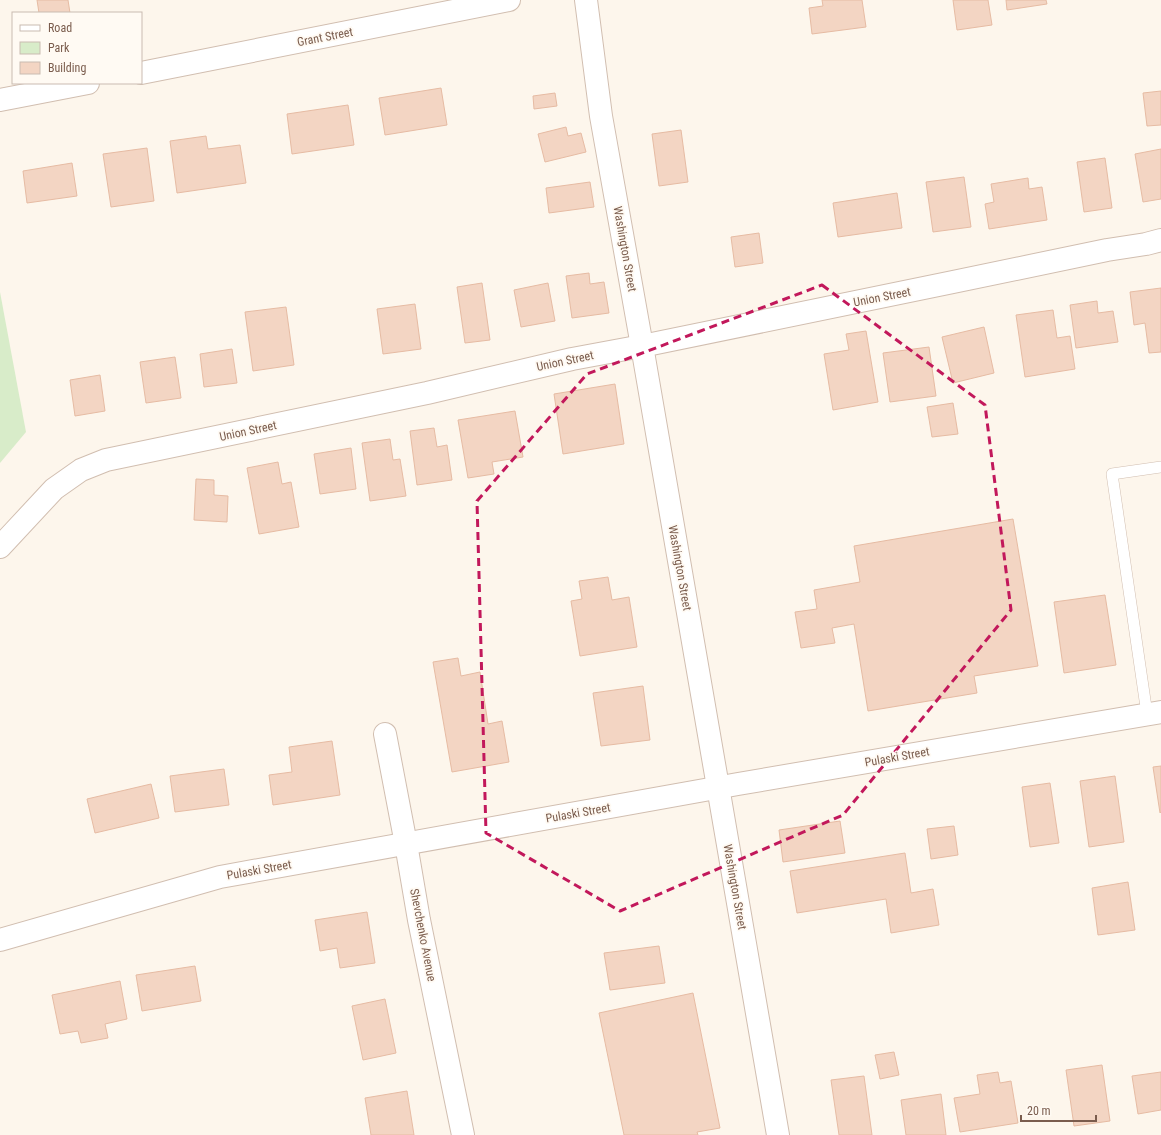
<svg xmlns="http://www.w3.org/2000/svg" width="1161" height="1135" font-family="'Roboto Condensed',sans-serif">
  <rect width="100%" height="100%" fill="#fdf6ec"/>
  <path fill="#d8ecc9" d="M0,292L26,432L0,463Z"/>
  <g fill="#f3d5c3" stroke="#e6bba3">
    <path d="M37,0H68L70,13H39Z"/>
    <path d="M822,0H862L866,27L812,34L809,8L823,6Z"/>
    <path d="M953,0H988L992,25L957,30Z"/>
    <path d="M1006,0H1046L1047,4L1007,10Z"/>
    <path d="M441,88L447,125L385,135L379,98Z"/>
    <path d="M1161,91V125L1147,126L1143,93Z"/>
    <path d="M555,93L557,106L534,109L533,96Z"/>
    <path d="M348,105L354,145L292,154L287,114Z"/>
    <path d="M566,127L568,136L581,133L586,152L545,162L538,134Z"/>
    <path d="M681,130L688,182L659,186L652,134Z"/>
    <path d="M206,136L208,149L240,145L246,183L177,193L170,141Z"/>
    <path d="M147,148L154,201L111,207L103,154Z"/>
    <path d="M1161,149V199L1143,202L1135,154Z"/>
    <path d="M1105,158L1112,208L1084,212L1077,162Z"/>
    <path d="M72,163L77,196L27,203L23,171Z"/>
    <path d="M964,177L971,227L933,232L926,182Z"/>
    <path d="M1028,178L1029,189L1042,187L1047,220L989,229L985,204L994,202L991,184Z"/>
    <path d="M590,182L594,207L549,213L546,188Z"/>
    <path d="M897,193L902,228L838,237L833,203Z"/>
    <path d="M759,233L763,263L735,267L731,237Z"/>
    <path d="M589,273L590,284L604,282L609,313L572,318L566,276Z"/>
    <path d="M482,283L490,340L465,343L457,287Z"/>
    <path d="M548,283L555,321L521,327L514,290Z"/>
    <path d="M1161,288V352L1149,353L1145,323L1134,325L1130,292Z"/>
    <path d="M1097,301L1098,313L1113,311L1118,342L1076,348L1070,305Z"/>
    <path d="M415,304L421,349L383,354L377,309Z"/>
    <path d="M286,307L294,365L253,371L245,312Z"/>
    <path d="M1053,310L1057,338L1070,336L1075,369L1025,377L1016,315Z"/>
    <path d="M984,327L994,373L953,383L942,337Z"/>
    <path d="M866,331L878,402L833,410L824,354L849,350L846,334Z"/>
    <path d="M929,347L936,396L890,402L883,353Z"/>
    <path d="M232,349L237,383L204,387L200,354Z"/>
    <path d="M175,357L181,398L146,403L140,362Z"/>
    <path d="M100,375L105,411L75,416L70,380Z"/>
    <path d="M615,384L624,444L563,454L554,394Z"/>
    <path d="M953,403L958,434L932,437L927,407Z"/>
    <path d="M515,411L523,457L492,462L494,474L468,478L458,420Z"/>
    <path d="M434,428L437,447L447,445L452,480L417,485L410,431Z"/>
    <path d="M390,439L393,460L400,459L406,496L370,501L362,443Z"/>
    <path d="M351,448L356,489L320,494L314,454Z"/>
    <path d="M278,462L282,484L291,482L299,527L259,534L247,468Z"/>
    <path d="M196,479L214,480V495L228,496L227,522L194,520Z"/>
    <path d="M1013,519L1038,666L974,676L977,693L868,711L854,624L832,628L835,643L801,648L795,612L817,609L814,590L860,582L854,546Z"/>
    <path d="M608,577L612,600L629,597L637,647L580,656L571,601L582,599L579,581Z"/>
    <path d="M1105,595L1116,665L1064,673L1054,602Z"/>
    <path d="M458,658L461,676L480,672L488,724L502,721L509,762L452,772L433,662Z"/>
    <path d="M643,686L650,740L601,746L593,693Z"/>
    <path d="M332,741L340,795L273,805L269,775L292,772L289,747Z"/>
    <path d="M1161,766V812L1160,813L1153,767Z"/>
    <path d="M224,769L229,805L175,812L170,776Z"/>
    <path d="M1115,776L1124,842L1089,847L1080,781Z"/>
    <path d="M1050,783L1059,843L1030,847L1022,787Z"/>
    <path d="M151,784L159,818L95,833L87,799Z"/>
    <path d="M840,821L845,853L783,862L779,830Z"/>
    <path d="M954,826L958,855L931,859L927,829Z"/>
    <path d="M905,853L911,893L933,889L939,925L891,933L886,899L797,913L790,871Z"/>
    <path d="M1128,882L1135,930L1098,935L1092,888Z"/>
    <path d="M367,912L375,963L340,968L337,948L320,951L315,920Z"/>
    <path d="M659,946L665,983L610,990L604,953Z"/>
    <path d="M195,966L201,1001L142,1011L136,975Z"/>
    <path d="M120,981L127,1019L105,1024L108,1038L81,1043L78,1031L60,1034L52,995Z"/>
    <path d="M693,993L720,1128L697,1132L698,1135H624L599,1013Z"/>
    <path d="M385,999L396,1053L363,1060L352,1006Z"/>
    <path d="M894,1052L899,1075L880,1079L875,1055Z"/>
    <path d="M1102,1065L1110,1121L1074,1126L1066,1070Z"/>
    <path d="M998,1072L1000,1083L1011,1081L1018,1123L960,1132L954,1098L980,1094L977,1075Z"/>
    <path d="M1161,1072V1110L1138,1114L1132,1076Z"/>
    <path d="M864,1076L872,1135H839L831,1080Z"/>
    <path d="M407,1091L414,1135H371L365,1098Z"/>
    <path d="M941,1094L946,1135H906L901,1100Z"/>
  </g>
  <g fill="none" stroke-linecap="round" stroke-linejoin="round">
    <g stroke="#d1beb0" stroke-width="12">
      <path id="lane" d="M1147,714L1112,474L1161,467"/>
    </g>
    <g stroke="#d1beb0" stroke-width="24">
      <g id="street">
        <path d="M586,0L601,116L642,346L778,1135"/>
        <path d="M141,73L509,0"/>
        <path d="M0,100L88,83"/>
        <path d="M0,547L54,489L81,470L106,460L427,393L572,359L642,346L953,282L1107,250L1146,244L1161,240"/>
        <path d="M385,734L406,844L419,920L463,1135"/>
        <path d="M0,940L220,877L738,784L1161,712"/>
      </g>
    </g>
    <use href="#lane" stroke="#fff" stroke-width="11"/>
    <use href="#street" stroke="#fff" stroke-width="22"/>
  </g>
  <path fill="none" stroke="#c2185b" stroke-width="3" stroke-dasharray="8 5" stroke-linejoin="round" d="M822,285L985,405L1011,610L843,815L620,911L486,833L477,501L587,374Z"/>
  <g text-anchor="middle" stroke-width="3.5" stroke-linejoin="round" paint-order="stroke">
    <g font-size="12" fill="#7a5c4d" stroke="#fffaf3">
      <text transform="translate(325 37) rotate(-11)" y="4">Grant Street</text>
      <text transform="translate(625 249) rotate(80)" y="4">Washington Street</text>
      <text transform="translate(882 297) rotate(-11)" y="4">Union Street</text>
      <text transform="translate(565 361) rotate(-12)" y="4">Union Street</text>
      <text transform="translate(248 431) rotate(-12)" y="4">Union Street</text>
      <text transform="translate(680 568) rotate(80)" y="4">Washington Street</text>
      <text transform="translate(897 757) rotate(-10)" y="4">Pulaski Street</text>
      <text transform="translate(578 813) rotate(-10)" y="4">Pulaski Street</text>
      <text transform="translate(259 870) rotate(-10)" y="4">Pulaski Street</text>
      <text transform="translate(735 887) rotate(80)" y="4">Washington Street</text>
      <text transform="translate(423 935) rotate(79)" y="4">Shevchenko Avenue</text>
    </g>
  </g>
  <rect x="12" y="12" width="130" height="72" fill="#fffaf3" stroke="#cabbb1"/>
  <rect x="20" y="25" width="20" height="6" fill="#ffffff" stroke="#cabbb1"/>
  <text x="48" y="32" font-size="12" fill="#7a5c4d">Road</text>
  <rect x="20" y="42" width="20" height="12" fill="#d8ecc9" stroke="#cabbb1"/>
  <text x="48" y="52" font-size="12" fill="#7a5c4d">Park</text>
  <rect x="20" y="62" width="20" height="12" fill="#f3d5c3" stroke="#cabbb1"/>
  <text x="48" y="72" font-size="12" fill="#7a5c4d">Building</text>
  <path d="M1021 1115v6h75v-6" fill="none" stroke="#7a5c4d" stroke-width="2"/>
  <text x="1027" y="1115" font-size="12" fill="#7a5c4d" stroke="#fffaf3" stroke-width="3" paint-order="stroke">20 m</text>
</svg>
